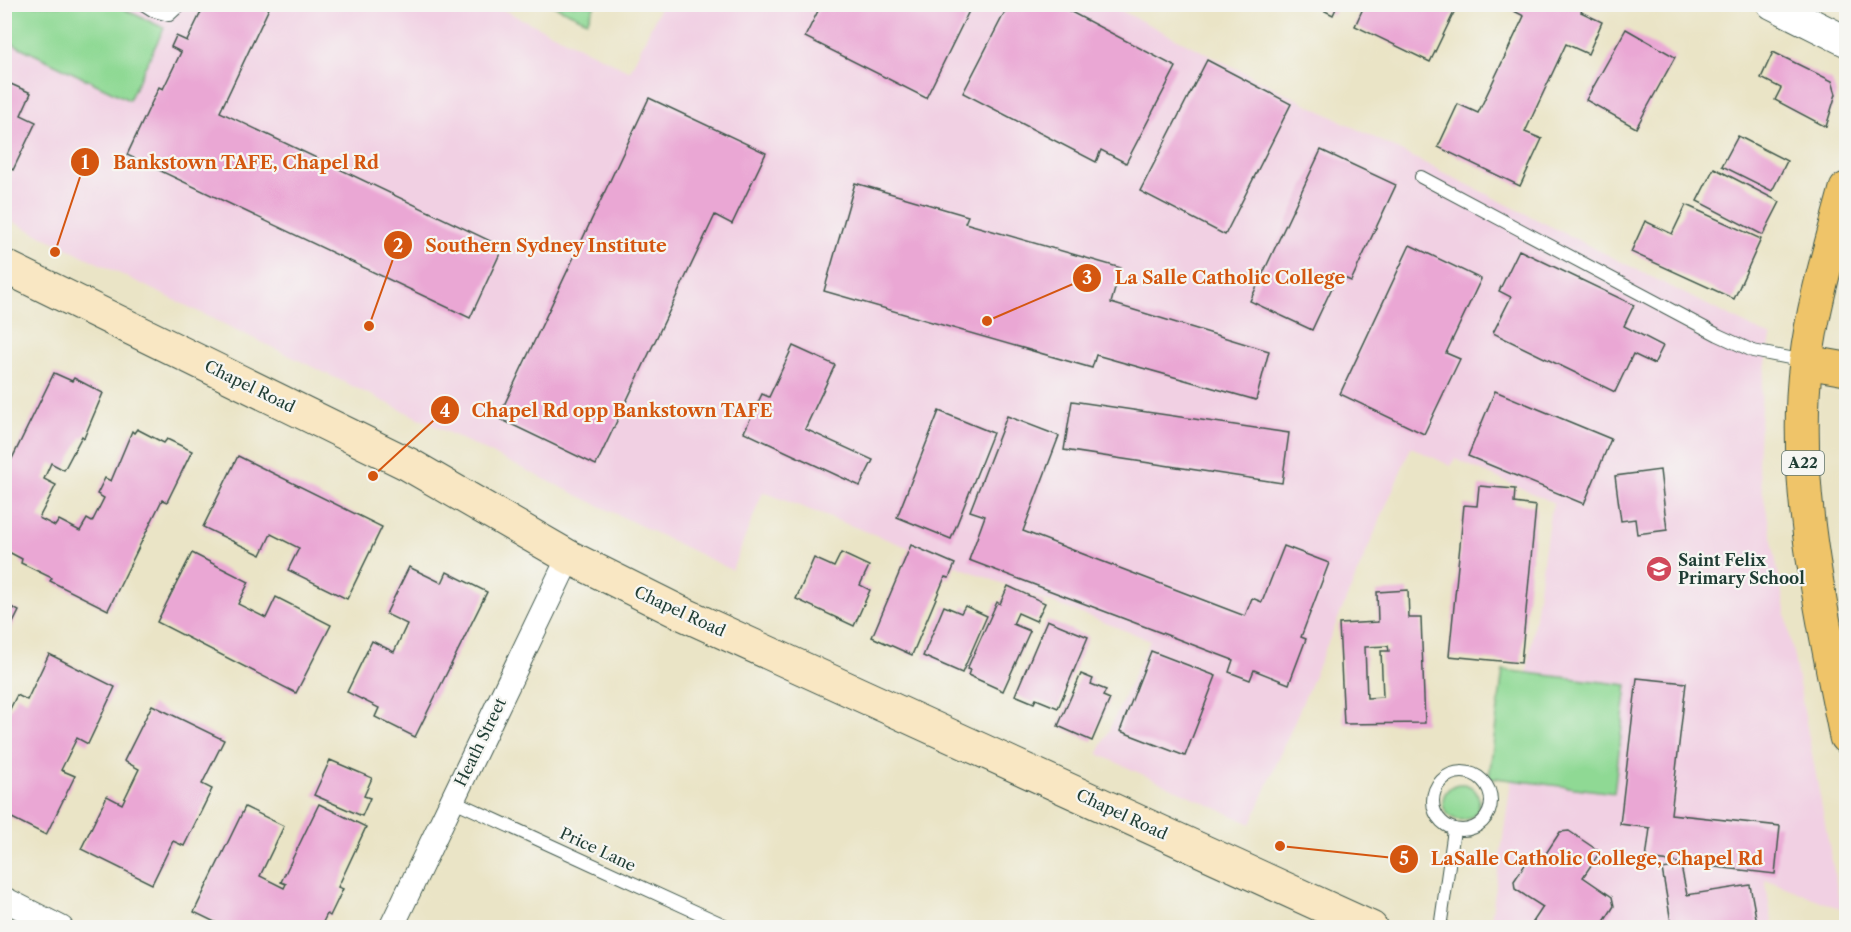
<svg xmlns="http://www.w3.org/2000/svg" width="1851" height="932" font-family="'Libre Caslon Text',serif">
  <rect width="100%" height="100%" fill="#f6f6f2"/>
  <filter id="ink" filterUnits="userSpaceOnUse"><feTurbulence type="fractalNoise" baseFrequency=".0167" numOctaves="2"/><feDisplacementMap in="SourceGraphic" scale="12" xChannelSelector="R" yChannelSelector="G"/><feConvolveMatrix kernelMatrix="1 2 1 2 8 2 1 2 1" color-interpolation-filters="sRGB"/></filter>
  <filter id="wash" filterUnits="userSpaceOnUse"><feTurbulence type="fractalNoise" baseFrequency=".008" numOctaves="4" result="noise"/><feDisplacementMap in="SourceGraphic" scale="24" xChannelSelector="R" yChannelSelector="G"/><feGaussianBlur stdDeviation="1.35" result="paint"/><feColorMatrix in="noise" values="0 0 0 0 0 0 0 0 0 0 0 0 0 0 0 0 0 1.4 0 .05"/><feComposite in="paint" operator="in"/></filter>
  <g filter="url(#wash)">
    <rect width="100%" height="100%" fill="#eae4c6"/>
    <path fill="#f1d0e3" d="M4,5H493L630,71L661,5H1110L1771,337L1762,386L1758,465L1841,909L1765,879L1773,927H1490L1550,513L1554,503L1455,459L1451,466L1411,447L1251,824L1098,754L1150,640L763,492L732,570L5,218Z"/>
    <g fill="#8fd994" stroke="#578b64" stroke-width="1.5">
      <path d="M4,5H115L164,28L129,100L5,40Z"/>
      <path d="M552,5H595L587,21Z"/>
      <path d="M1503,670L1627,685L1614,793L1489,777Z"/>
      <circle cx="1461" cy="802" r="18"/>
    </g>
    <g id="blocks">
      <g fill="#eaa7d4" fill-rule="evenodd">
        <path d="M205,4H271L220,112L503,247L470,318L127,155L159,87L163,89L181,52L171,47L176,36L187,41Z"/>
        <path d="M1009,4H1056L1176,67L1126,163L1101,150L1096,162L963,93Z"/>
        <path d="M1311,4H1338L1333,15Z"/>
        <path d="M1365,4H1458L1430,62L1355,26Z"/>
        <path d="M1514,4H1584L1581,12L1602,22L1588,54L1566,44L1525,132L1542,139L1520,186L1438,147L1458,104L1478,113L1524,16L1512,10Z"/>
        <path d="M821,5H972L926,98L805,37Z"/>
        <path d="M1626,29L1675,57L1636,128L1586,100Z"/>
        <path d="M1773,52L1832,81L1836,94L1826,127L1775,100L1781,88L1761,78Z"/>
        <path d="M1207,60L1291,104L1225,235L1140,191Z"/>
        <path d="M4,81L31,93L21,115L36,122L13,170L4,165Z"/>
        <path d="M649,98L766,153L732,224L715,215L596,465L498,418Z"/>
        <path d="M1738,136L1787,161L1772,191L1722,166Z"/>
        <path d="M1321,150L1396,185L1351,281L1338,275L1312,330L1250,301Z"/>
        <path d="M1714,168L1780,202L1763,235L1697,201Z"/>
        <path d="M855,183L968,216L965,223L1121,268L1111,303L1269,351L1256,400L1096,355L1092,368L824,291Z"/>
        <path d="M1686,205L1761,239L1734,299L1631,252L1645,221L1672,234Z"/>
        <path d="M1410,245L1481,279L1446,353L1460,359L1424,434L1340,394Z"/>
        <path d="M1519,250L1634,305L1624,326L1663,346L1654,364L1633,354L1615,392L1493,333L1511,297L1499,291Z"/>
        <path d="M793,346L835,365L805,429L873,460L860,486L744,432L762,394L769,397Z"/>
        <path d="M54,373L72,381L74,378L103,393L84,438L82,436L64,470L51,463L44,479L56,485L39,518L55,526L59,520L80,531L87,519L92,522L104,498L97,494L105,478L111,481L132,431L134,433L137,429L164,443L167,439L192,451L167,502L162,500L108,610L50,581L52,578L21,563L22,559L5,550V473Z"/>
        <path d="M1495,391L1611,439L1584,504L1468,456Z"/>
        <path d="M1072,401L1289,433L1282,483L1064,450Z"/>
        <path d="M939,411L993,433L951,539L897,517Z"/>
        <path d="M1007,416L1059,436L1023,531L1245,616L1252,598L1262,602L1284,546L1329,563L1301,637L1306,639L1289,684L1254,670L1250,680L1229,672L1233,660L969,560L985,516L970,511Z"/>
        <path d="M238,456L382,527L347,599L288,570L299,548L271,534L261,555L203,527Z"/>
        <path d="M1660,470L1667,530L1637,534L1635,519L1621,521L1615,476Z"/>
        <path d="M1479,486L1515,489L1514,503L1536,506L1521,663L1449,656L1464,505L1477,506Z"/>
        <path d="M911,545L955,564L949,578L945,577L912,655L872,637Z"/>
        <path d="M192,553L249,582L238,604L266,618L276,597L331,625L296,693L157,622Z"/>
        <path d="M841,553L869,566L860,585L870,590L854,626L796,599L814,558L834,567Z"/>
        <path d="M409,567L442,583L447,572L487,592L415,737L375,717L379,708L347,692L372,641L394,652L407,624L386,614Z"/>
        <path d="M1008,586L1045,603L1036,621L1018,613L1013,624L1030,631L1003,691L968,675L970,670L967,669L997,602L1000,604Z"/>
        <path d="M1408,590L1409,618H1421L1425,723L1344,724L1339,624L1378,622L1377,592ZM1388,646L1389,651H1381L1383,697L1367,698L1365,647Z"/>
        <path d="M4,603L19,611L4,641Z"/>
        <path d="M944,606L961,613L965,606L987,616L962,673L923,656Z"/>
        <path d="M1047,620L1088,637L1058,708L1036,699L1034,703L1015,695Z"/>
        <path d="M1151,651L1216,676L1185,756L1120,731Z"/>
        <path d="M49,654L115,687L88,744L77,738L61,770L75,776L46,835L4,814V721L17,695L27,700Z"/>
        <path d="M1081,674L1093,679L1091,684L1106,690L1103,696L1110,699L1092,741L1058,726Z"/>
        <path d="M1637,678L1686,683L1671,814L1780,826L1775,874L1646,859L1650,828L1620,824Z"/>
        <path d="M152,705L224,740L202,784L212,789L184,846L173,841L152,884L81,849L107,796L122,804L139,769L124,761Z"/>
        <path d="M330,760L372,778L364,796L370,798L362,816L314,795Z"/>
        <path d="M319,804L366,827L338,887L343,889L330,916L327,914L320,928H227L194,912L245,807L284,826L260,876L284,888L286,884L281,882Z"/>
        <path d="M1569,831L1600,852L1583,877L1612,897L1614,906L1600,928H1529L1543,907L1515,889L1514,881L1530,857L1538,855L1543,858L1560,832Z"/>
        <path d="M1681,866L1687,895L1750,885L1758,928H1672L1662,869Z"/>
      </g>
    </g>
  </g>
  <g filter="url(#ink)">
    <use href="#blocks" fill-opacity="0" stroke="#3d564a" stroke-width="1.5"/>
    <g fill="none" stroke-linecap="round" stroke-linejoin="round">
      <g stroke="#3d564a" stroke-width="14">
        <g id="service">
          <path d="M143,4L154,11L169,15L181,4"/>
          <path d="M1421,177L1718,335L1753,351L1805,361"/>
          <circle cx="1462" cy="801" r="29"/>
          <path d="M452,800L731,928"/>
          <path d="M1440,928L1454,830"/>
        </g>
      </g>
      <g stroke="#3d564a" stroke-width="26">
        <g id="minor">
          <path d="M4,899L61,928"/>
          <path d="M391,928L569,557"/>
        </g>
      </g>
      <g stroke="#3d564a" stroke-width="32">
        <path id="tertiary" d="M1772,4L1846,41"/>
      </g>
      <g stroke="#3d564a" stroke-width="35">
        <path id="secondary" d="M4,266L408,464L569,557L677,611L1371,928"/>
      </g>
      <g stroke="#3d564a" stroke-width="35">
        <g id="trunk">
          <path d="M1846,189C1831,246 1813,303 1806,362C1791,484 1823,618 1846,737"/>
          <path d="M1806,362L1846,369"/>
        </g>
      </g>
      <use href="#service" stroke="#fff" stroke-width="12"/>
      <use href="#minor" stroke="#fff" stroke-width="24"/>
      <use href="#tertiary" stroke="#fff" stroke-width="30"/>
      <use href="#secondary" stroke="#f9e7c3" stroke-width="33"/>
      <use href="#trunk" stroke="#efc469" stroke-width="33"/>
    </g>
  </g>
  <defs>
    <g id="school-disc" transform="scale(1.35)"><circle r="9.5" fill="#d1495b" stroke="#f6f6f2"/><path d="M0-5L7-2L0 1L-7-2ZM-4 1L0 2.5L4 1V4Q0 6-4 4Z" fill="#fff"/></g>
  </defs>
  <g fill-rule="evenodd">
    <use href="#school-disc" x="1659" y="569"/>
  </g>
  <g text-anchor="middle" stroke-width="4.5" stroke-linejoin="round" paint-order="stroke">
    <rect fill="#f6f6f2" stroke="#60746d" stroke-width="1.5" x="1782" y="451" width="42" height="24" rx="4.5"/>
    <g font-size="15" font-weight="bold" fill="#1f3d34">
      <text x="1803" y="468">A22</text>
    </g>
    <g font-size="16" fill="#1f3d34" stroke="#f6f6f2">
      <text transform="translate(250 386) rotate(26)" y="6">Chapel Road</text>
      <text transform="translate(680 611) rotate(25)" y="6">Chapel Road</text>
      <text transform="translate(480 742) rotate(-64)" y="6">Heath Street</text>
      <text transform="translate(1122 814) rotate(25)" y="6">Chapel Road</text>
      <text transform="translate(598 849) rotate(25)" y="6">Price Lane</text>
    </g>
    <g font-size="16" font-weight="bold" fill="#1f3d34" stroke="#f6f6f2" text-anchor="start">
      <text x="1678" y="566">Saint Felix<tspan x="1678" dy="18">Primary School</tspan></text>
    </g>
  </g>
  <path fill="none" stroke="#d45610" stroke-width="2" d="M55 252L85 162M369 326L398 245M987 321L1087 278M373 476L445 410M1280 846L1404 859"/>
  <g fill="#d45610" stroke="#f6f6f2" stroke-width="2">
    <circle cx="55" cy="252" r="6"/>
    <circle cx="369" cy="326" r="6"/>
    <circle cx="987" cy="321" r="6"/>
    <circle cx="373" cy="476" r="6"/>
    <circle cx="1280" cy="846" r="6"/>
    <circle cx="85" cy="162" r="15"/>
    <circle cx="398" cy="245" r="15"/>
    <circle cx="1087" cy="278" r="15"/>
    <circle cx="445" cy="410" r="15"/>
    <circle cx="1404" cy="859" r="15"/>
  </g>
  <g font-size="18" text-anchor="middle" font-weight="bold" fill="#fff">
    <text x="85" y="169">1</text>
    <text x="398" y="252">2</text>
    <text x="1087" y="284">3</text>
    <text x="445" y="417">4</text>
    <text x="1404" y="865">5</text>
  </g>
  <g font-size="18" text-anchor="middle" font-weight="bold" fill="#d45610" stroke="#f6f6f2" stroke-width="4.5" stroke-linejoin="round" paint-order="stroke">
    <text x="246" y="169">Bankstown TAFE, Chapel Rd</text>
    <text x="546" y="252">Southern Sydney Institute</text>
    <text x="1230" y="284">La Salle Catholic College</text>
    <text x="622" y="417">Chapel Rd opp Bankstown TAFE</text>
    <text x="1597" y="865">LaSalle Catholic College, Chapel Rd</text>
  </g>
  <rect width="1851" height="932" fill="none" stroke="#f6f6f2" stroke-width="24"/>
</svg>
